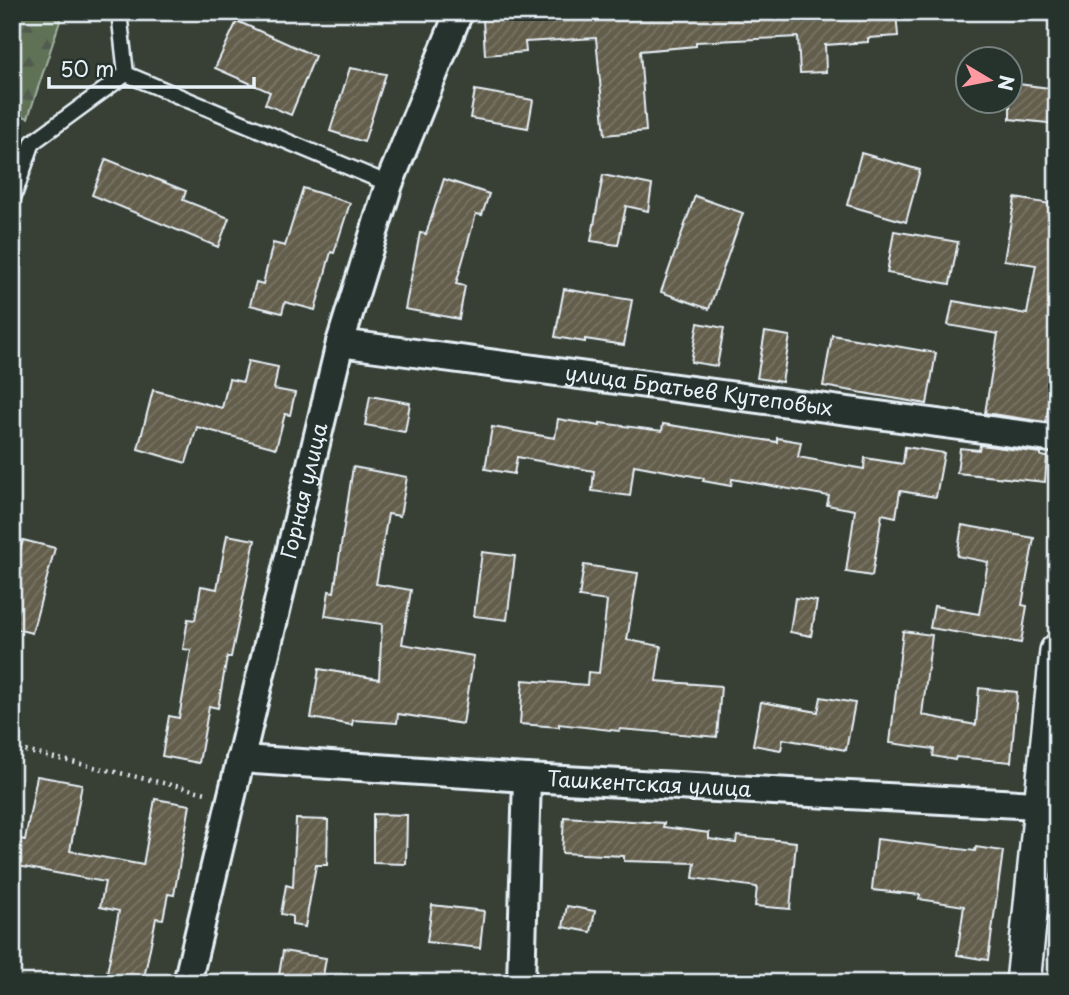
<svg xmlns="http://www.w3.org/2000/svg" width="1069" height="995" font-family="'Playpen Sans',sans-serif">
  <defs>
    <pattern id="forest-firs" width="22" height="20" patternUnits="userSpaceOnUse" patternTransform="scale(1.75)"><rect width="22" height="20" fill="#5f7255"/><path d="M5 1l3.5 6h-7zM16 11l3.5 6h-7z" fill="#515b4f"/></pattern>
    <pattern id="building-hatch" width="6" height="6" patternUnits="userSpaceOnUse" patternTransform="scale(1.75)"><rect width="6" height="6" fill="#635d4b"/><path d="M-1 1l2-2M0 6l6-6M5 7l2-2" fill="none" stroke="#797566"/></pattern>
  </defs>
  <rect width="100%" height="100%" fill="#384036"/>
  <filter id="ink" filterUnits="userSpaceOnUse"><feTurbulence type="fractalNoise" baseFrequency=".0143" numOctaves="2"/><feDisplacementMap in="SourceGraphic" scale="14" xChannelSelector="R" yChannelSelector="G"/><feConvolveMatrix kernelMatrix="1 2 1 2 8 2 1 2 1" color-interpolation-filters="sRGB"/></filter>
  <g filter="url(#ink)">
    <path fill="url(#forest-firs)" stroke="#a4b2a6" stroke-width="2" d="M12,12H63L28,118L12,112Z"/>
    <g fill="url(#building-hatch)" stroke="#e8f1f8" stroke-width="2">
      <path d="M615,12H896L898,36L868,38V42L825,45L826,72L800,73L798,37L696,42V46L640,51L646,131L605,135L596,38L525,42L526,52L485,55L483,19Z"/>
      <path d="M237,21L315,56L291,115L265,104L270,92L215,68Z"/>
      <path d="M350,68L386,74L364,142L330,131Z"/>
      <path d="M1010,83L1057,89V124L1010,119Z"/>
      <path d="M475,90L533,100L528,128L470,118Z"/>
      <path d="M861,153L920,170L906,222L847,205Z"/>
      <path d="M106,159L186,191L183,200L229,218L218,247L92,195Z"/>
      <path d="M603,175L652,185L648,211L626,206L618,245L591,241Z"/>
      <path d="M444,179L489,194L482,215L476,214L456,284L465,286L459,319L405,309L420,233L426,234Z"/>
      <path d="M303,188L350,203L334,253L331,252L315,310L285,302L282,313L250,305L256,282L263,284L273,243L285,246Z"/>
      <path d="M695,196L743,213L709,309L661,292Z"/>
      <path d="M1015,198L1057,205V359L1046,422L985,413L998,334L948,325L953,301L1027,314L1036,265L1004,260Z"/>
      <path d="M894,231L958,242L950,284L887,273Z"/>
      <path d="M564,289L632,300L624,345L585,339V342L555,337Z"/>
      <path d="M698,323L724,328L717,366L691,362Z"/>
      <path d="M765,332L790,336L782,382L757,378Z"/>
      <path d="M832,335L936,353L927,404L823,386Z"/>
      <path d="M248,361L278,367L274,389L295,393L290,415L285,414L276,448L197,427L186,463L138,449L153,390L222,408L229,379L243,382Z"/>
      <path d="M370,396L410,403L405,432L365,425Z"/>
      <path d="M558,419L600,426V423L662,431L663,424L777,442V438L801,442L798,457L864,469L865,458L903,464L905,447L944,453L936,497L900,491L896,517L882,514L872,576L846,572L855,510L827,505L829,496L732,479L731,486L703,481L704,478L634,465L630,496L592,491L594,471L517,457L514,474L485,469L492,427L555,438Z"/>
      <path d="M980,445L1041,453V456L1047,457L1045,482L957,473L960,448L979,450Z"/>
      <path d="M353,467L407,477L400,516L388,514L376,584L411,590L402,644L474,656L463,724L398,714L397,723L353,720L352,725L311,718L319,669L379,679L382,624L325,616L329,591L334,592Z"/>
      <path d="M962,525L1034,538L1022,605L1027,606L1021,643L930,628L934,606L979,614L988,562L957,556Z"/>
      <path d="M227,535L255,540L231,657H227L218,708L209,706L199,763L162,756L169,716L179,718L191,650L183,649L188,619L195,620L201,586L217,589Z"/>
      <path d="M23,540L55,548L32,633L12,628V577Z"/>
      <path d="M482,552L515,556L507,620L474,616Z"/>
      <path d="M584,565L638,573L627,640L661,646L656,681L721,686L717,737L620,729L619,731L559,724V727L520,724L523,680L587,685L588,672L599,673L607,601L579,597Z"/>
      <path d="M795,598L817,601L811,636L790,632Z"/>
      <path d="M903,631L932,635L922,715L976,725L979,688L1017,692L1011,762L956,757L955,760L933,756L934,749L890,743Z"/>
      <path d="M821,697L855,703L846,750L783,739L781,750L753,745L761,702L818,712Z"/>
      <path d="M37,776L82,784L70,851L143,865L155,799L190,805L174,895L168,894L163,919L156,918L143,983H105L119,911L100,907L105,882L12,865V837L25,840Z"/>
      <path d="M373,814L407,815L406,864L373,863Z"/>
      <path d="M564,817L664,823L663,827L709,833V839L736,843L737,836L796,842L790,909L755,906L757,887L693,878L695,863L624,861V856L562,853Z"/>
      <path d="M296,819L328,820L327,865H316L305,927L292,925V916L281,914L286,885L293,887Z"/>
      <path d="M877,839L975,851L976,847L1003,851L988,960L957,955L964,906L919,899L920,895L872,890Z"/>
      <path d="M432,905L484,911L480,948L427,942Z"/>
      <path d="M567,906L595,911L591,932L563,927Z"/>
      <path d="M283,951L326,958L322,982L279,975Z"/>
    </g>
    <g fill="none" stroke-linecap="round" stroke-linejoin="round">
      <g stroke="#e8f1f8" stroke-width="19">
        <g id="service">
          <path d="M126,74L389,184"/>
          <path d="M12,201L33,142L126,74L119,12"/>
        </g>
      </g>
      <g stroke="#e8f1f8" stroke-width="32">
        <g id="minor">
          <path id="s1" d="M340,343L1057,439"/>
          <path id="s2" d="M240,759L527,778L1057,806"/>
          <path id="s3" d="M187,983L340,343L389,184L459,12"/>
          <path d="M521,983L527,778"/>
        </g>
      </g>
      <g stroke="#e8f1f8" stroke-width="38">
        <path id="tertiary" d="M1023,983L1057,651"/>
      </g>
      <path stroke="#e8f1f8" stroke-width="4.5" stroke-dasharray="2 5" stroke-linecap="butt" d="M12,748L206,793"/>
      <use href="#service" stroke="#26332d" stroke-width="14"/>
      <use href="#minor" stroke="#26332d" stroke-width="26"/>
      <use href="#tertiary" stroke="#26332d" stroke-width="33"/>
    </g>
  </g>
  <g text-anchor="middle" stroke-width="6" stroke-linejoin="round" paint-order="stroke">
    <g font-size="21" fill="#e8f1f8" stroke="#26332d">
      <text dy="7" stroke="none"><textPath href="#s1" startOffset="362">улица Братьев Кутеповых</textPath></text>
      <text dy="7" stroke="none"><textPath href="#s3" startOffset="506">Горная улица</textPath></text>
      <text dy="7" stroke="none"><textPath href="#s2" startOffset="410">Ташкентская улица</textPath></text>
    </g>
  </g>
  <rect width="1069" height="995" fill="none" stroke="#26332d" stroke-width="42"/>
  <rect x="21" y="21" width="1027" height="953" fill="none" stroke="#e8f1f8" stroke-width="2.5" filter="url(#ink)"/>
  <g transform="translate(989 80) rotate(100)"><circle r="33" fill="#26332d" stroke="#747f7e" stroke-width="2"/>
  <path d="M0-5L12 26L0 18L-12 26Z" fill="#ff9aa2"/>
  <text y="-10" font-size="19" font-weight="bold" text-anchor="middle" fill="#e8f1f8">N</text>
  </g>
  <path d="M49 77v10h205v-10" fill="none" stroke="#e8f1f8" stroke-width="3.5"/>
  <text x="60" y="77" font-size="21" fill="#e8f1f8" stroke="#26332d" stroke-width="5" paint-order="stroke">50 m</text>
</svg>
